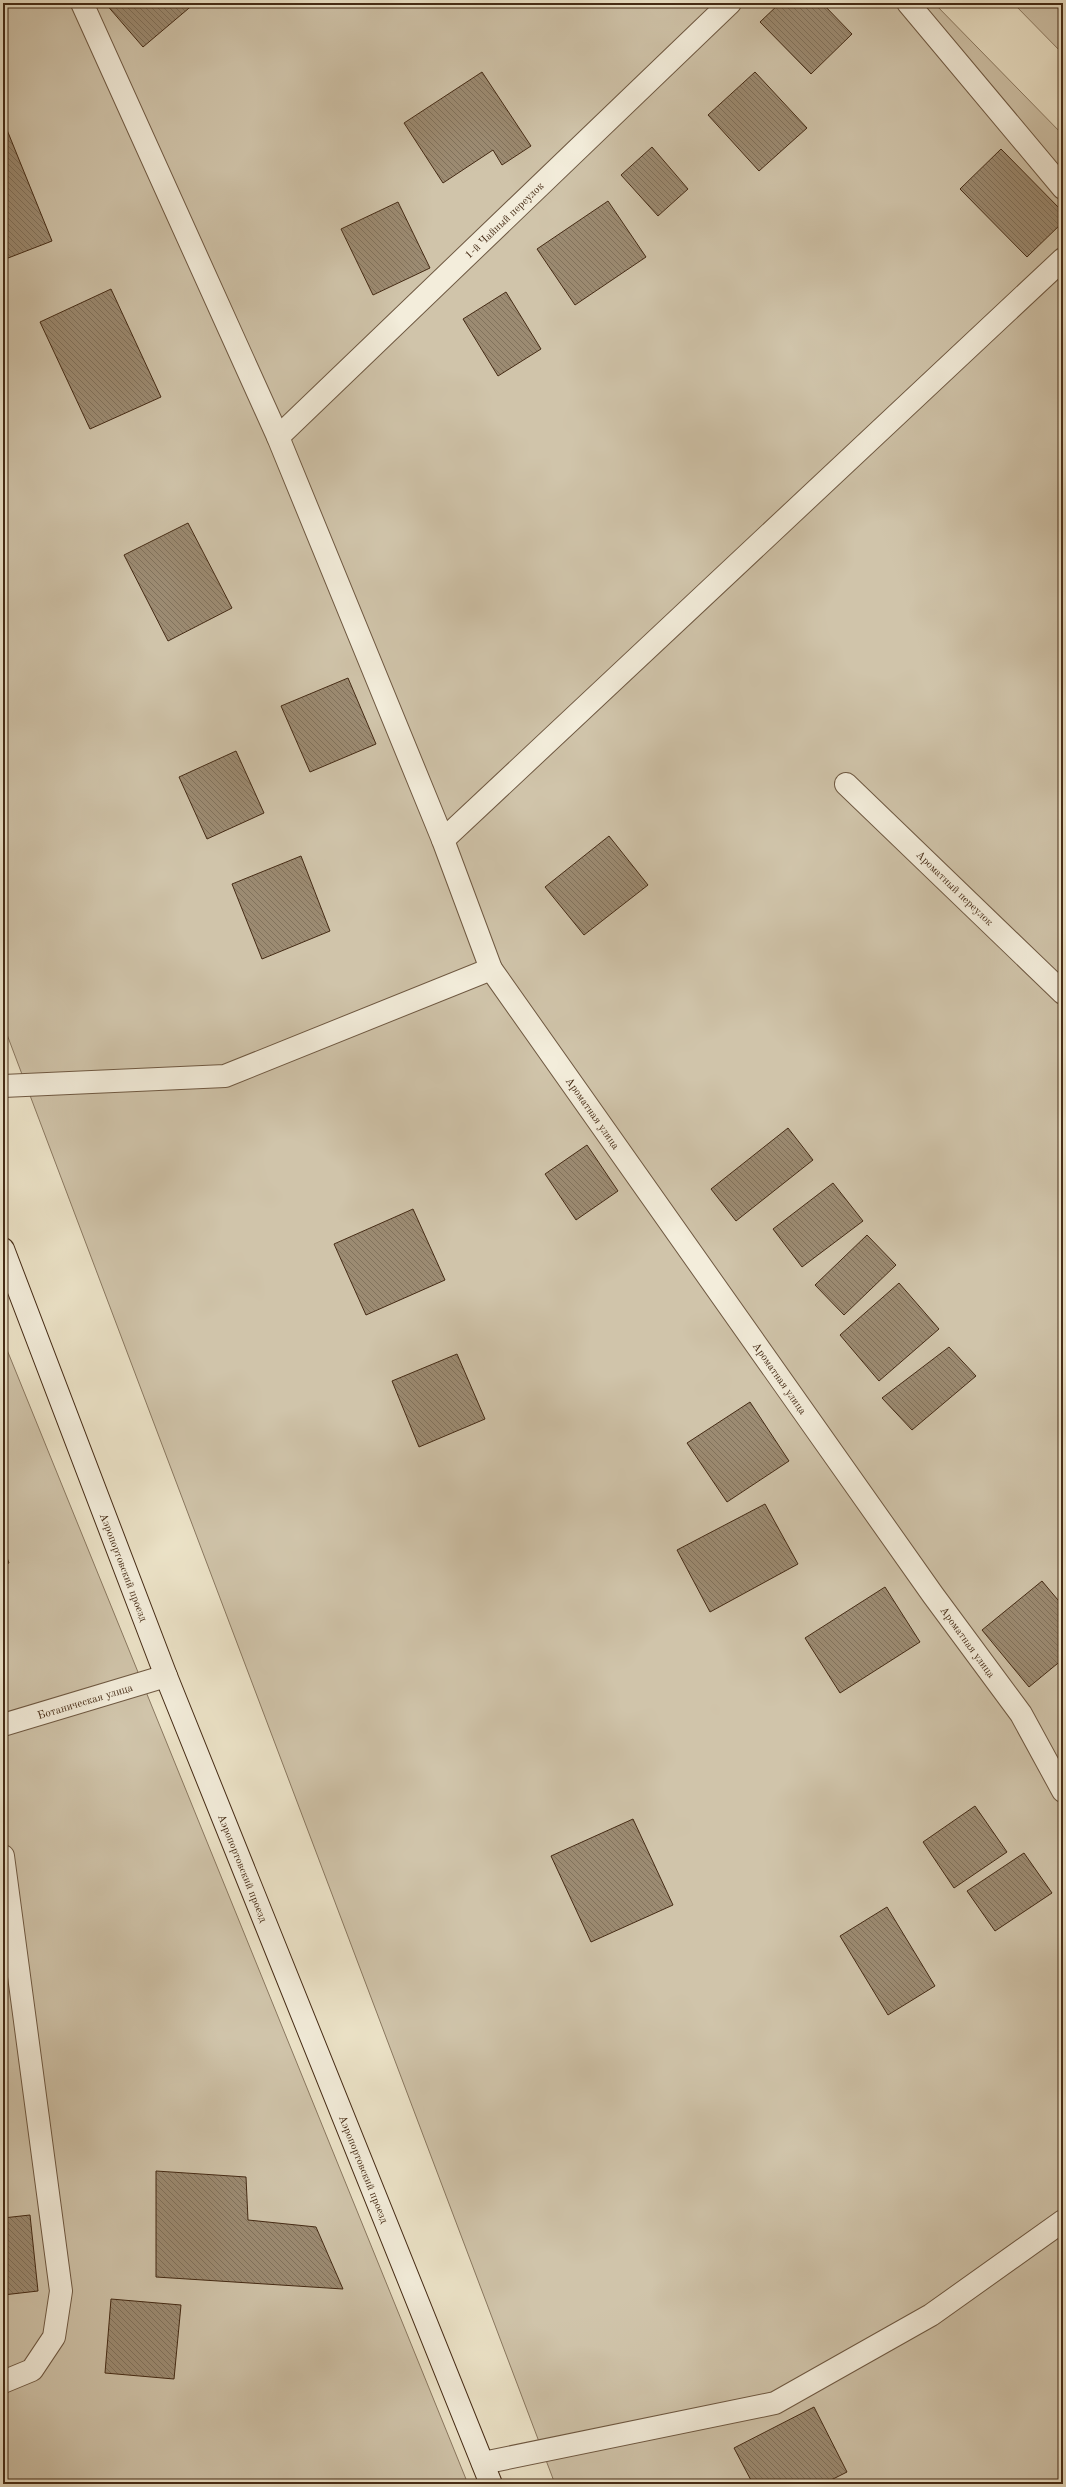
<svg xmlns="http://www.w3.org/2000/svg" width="1066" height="2487" font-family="'Old Standard TT',serif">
  <defs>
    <pattern id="building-back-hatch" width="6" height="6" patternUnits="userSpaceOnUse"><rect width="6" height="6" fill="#9c8b72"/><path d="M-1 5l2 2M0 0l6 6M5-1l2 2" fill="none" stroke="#81725c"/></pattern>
  </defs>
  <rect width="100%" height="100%" fill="#ece3c8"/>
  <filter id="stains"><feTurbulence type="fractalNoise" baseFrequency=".005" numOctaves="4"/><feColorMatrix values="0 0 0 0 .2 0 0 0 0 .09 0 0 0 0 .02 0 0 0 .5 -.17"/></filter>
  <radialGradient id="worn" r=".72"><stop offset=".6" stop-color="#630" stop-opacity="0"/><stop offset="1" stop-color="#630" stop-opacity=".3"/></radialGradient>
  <g fill="#d0c4aa" stroke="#8a7860">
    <path d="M3,3H934L1063,135V2484H555L3,1024Z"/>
    <path d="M1013,3H1063V54Z"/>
    <path d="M3,1340L468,2484H3Z"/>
  </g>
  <g fill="url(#building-back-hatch)" stroke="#452b15">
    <path d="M105,3H195L143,47Z"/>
    <path d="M780,3H822L852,34L811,74L760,22Z"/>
    <path d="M482,72L531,146L502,165L493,150L443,183L404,123Z"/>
    <path d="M755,72L807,128L759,171L708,115Z"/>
    <path d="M3,120L52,241L3,260Z"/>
    <path d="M652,147L688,189L658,216L621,175Z"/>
    <path d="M1001,149L1063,212V222L1027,257L960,189Z"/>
    <path d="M608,201L646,257L575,305L537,249Z"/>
    <path d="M398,202L430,268L373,295L341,229Z"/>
    <path d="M111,289L161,397L90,429L40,322Z"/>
    <path d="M506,292L541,349L498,376L463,319Z"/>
    <path d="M188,523L232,608L168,641L124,555Z"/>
    <path d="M348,678L376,744L310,772L281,706Z"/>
    <path d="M236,751L264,813L207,839L179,777Z"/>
    <path d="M609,836L648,885L584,935L545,887Z"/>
    <path d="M301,856L330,931L262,959L232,884Z"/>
    <path d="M788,1128L813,1160L736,1221L711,1189Z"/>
    <path d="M587,1145L618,1191L576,1220L545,1174Z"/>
    <path d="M833,1183L863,1221L802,1267L773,1229Z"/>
    <path d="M413,1209L445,1280L366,1315L334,1244Z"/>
    <path d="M867,1235L896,1265L844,1315L815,1285Z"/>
    <path d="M899,1283L939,1329L879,1381L840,1335Z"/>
    <path d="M949,1347L976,1376L912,1430L882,1398Z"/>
    <path d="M457,1354L485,1419L419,1447L392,1381Z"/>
    <path d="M750,1402L789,1461L727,1502L687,1443Z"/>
    <path d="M765,1504L798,1564L710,1612L677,1550Z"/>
    <path d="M3,1547L9,1563L3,1565Z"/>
    <path d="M1042,1581L1063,1606V1659L1029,1687L982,1630Z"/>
    <path d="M885,1587L920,1642L840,1693L805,1638Z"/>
    <path d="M975,1806L1007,1852L954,1888L923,1842Z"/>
    <path d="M633,1819L673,1905L591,1942L551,1856Z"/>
    <path d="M1024,1853L1052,1893L995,1931L967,1891Z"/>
    <path d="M887,1907L935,1986L888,2015L840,1936Z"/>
    <path d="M156,2171L246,2177L248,2220L316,2227L343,2289L156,2277Z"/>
    <path d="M30,2215L38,2291L3,2295V2218Z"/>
    <path d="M111,2299L181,2305L174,2379L105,2373Z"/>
    <path d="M814,2407L847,2472L823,2484H753L734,2448Z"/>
  </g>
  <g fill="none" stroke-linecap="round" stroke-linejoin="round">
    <g stroke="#6f5942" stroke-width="24">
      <g id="minor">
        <path d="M908,3L1063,188"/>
        <path d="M278,437L730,3"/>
        <path d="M846,784L1063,993"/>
        <path d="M443,840L1063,259"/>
        <path d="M491,969L933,1595L1021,1714L1063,1791"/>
        <path d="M3,1086L225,1076L491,969L443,840L278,437L82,3"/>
        <path d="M3,1725L166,1676"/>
        <path d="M3,1856L61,2291L54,2337L32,2370L3,2382"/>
        <path d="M483,2463L775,2403L931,2315L1063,2221"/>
      </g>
    </g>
    <g stroke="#452b15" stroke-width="24">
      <path id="secondary" d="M3,1249L166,1676L491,2484"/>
    </g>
    <use href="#minor" stroke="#f3eddb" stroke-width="22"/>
    <use href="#secondary" stroke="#f3eddb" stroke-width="22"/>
  </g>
  <g text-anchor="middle" stroke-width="3" stroke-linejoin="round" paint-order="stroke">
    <g font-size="11" fill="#452b15" stroke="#f3eddb">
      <text transform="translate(504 220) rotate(-44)" y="4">1-й Чайный переулок</text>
      <text transform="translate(955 888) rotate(44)" y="4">Ароматный переулок</text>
      <text transform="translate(593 1113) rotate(55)" y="4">Ароматная улица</text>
      <text transform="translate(780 1378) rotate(55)" y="4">Ароматная улица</text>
      <text transform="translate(124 1567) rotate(69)" y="4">Аэропортовский проезд</text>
      <text transform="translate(968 1642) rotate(54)" y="4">Ароматная улица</text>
      <text transform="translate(85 1701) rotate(-17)" y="4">Ботаническая улица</text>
      <text transform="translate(243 1868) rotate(68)" y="4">Аэропортовский проезд</text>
      <text transform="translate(364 2169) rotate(68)" y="4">Аэропортовский проезд</text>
    </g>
  </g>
  <rect width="1066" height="2487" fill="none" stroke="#ece3c8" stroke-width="16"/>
  <rect x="4" y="4" width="1058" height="2479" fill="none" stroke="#452b15" stroke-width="2"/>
  <rect x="8" y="8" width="1050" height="2471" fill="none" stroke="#452b15"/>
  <rect width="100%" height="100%" filter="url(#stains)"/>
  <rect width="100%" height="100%" fill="url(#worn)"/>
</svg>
